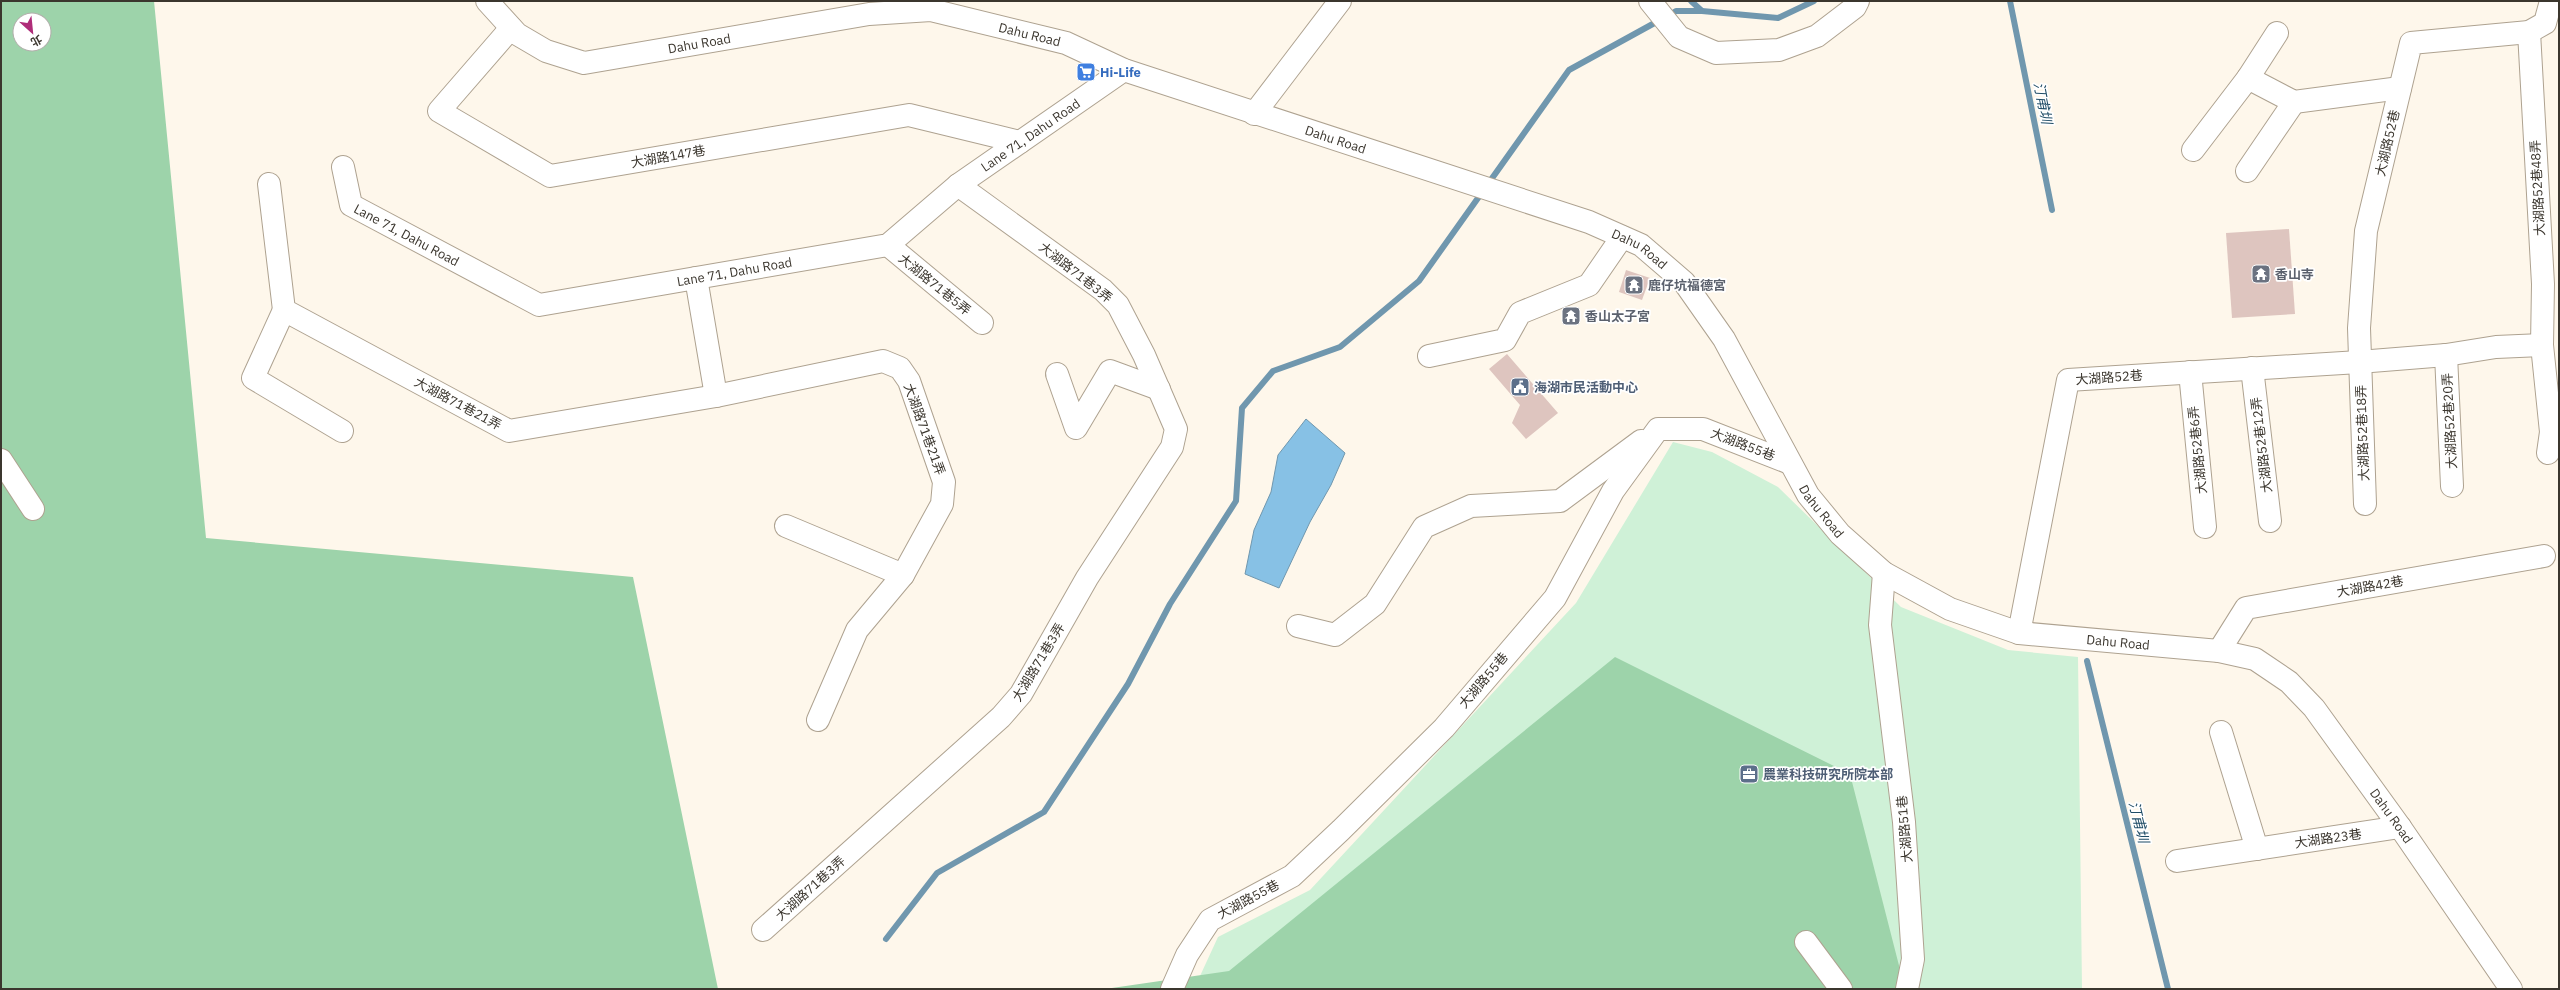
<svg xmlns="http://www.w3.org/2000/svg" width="2560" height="990" font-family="'IBM Plex Sans','Noto Sans TC',sans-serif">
  <rect width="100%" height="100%" fill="#fef7eb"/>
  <path fill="#cff1d7" d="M1673,442L1712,452L1778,487L1901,607L2008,650L2078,657L2082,989H1194L1218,937L1310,890L1576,603Z"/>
  <g fill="#9dd3aa" fill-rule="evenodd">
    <path d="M1,1H154L206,538L633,577L718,989H1ZM20,20H44V44H20Z"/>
    <path d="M1615,657L1850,774L1905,989H1105L1229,971Z"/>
  </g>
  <path fill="#87c1e5" stroke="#7097ae" d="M1306,419L1345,453L1331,485L1310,522L1279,588L1245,574L1254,530L1271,492L1278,455Z"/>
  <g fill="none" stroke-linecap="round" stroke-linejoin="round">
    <g stroke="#7097ae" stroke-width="6">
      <path d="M1691,1L1702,11L1778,18L1814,1"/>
      <path d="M2010,1L2052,210"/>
      <path d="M1668,16L1676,11H1702"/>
      <path d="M2087,661L2168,989"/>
      <path d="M886,939L937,873L1044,812L1128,684L1170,604L1236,501L1242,408L1273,371L1340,347L1419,281L1569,70L1660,20"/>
    </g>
  </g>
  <g fill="#dec5bf">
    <path d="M2289,229L2295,314L2232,318L2226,233Z"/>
    <path d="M1626,270L1650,278L1642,300L1619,292Z"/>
    <path d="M1507,354L1558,413L1526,439L1512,423L1520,405L1489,369Z"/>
  </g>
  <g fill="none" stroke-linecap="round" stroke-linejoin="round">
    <g stroke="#aea290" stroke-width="24">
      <g id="minor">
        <path id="s1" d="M487,1L517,34L546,51L584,63L869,14L931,10L1066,43L1124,70L1589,222L1641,245L1684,282L1724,339L1808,495L1840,534L1884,573L1950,609L2019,633L2219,651L2255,659L2289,682L2314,708L2400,827L2511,989"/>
        <path d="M1650,1L1679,37L1716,53L1779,50L1817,36L1855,7L1858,1"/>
        <path d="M511,28L439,111L550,176L909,115L1020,142"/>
        <path d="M2529,32L2543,284L2542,345L2551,432L2548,453"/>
        <path d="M2248,78L2294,102L2400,88"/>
        <path d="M1254,114L1340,1"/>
        <path d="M2193,150L2248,78L2277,33"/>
        <path id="s2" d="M343,167L351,205L539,305L696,278L888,245L958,185L1124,70"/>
        <path d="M2247,171L2294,102"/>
        <path d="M269,184L284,310L509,431L716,396L883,361L900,368L909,381L944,482L942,504L903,575L857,630L818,720"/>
        <path d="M888,245L982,323"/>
        <path d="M696,278L716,396"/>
        <path d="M284,310L253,378L342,431"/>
        <path d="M2446,355L2452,486"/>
        <path d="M1429,356L1505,340L1520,313L1589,285L1622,237"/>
        <path d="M2252,368L2270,521"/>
        <path d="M2190,372L2205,527"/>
        <path d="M1057,374L1076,428L1110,371L1159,389"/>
        <path d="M1,460L33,509"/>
        <path d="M2365,504L2359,328L2366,231L2411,43L2529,32L2545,23L2551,1"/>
        <path d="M786,526L903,575"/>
        <path d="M1884,573L1880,625L1904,822L1913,959L1907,989"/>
        <path d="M1298,626L1335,635L1375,604L1424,527L1471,506L1560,501L1641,441"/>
        <path d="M2019,633L2068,380L2359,362L2446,355L2496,347L2542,345"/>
        <path d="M2219,651L2246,608L2544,556"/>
        <path d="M2221,732L2257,849"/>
        <path d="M2177,861L2400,827"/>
        <path d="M763,930L1001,717L1021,694L1087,578L1172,447L1176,429L1144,355L1118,305L1103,290L958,185"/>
        <path d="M1806,942L1841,989"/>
        <path d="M1172,989L1187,955L1210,920L1292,876L1341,830L1444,728L1555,598L1613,491L1658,429H1703L1790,463"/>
      </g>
    </g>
    <use href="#minor" stroke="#fff" stroke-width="22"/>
  </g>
  <defs>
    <g id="supermarket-square" transform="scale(1)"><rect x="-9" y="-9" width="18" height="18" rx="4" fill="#3f7fe0" stroke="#fff"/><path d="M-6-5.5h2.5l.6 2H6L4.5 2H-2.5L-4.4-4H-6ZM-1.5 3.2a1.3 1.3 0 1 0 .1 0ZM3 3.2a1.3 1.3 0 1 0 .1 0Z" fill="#fff"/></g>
    <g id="temple-square" transform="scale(1)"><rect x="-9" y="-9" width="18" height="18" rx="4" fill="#6b7280" stroke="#fff"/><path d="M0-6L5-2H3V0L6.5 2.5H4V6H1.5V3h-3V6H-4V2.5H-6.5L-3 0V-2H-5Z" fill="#fff"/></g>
    <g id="civic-square" transform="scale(1)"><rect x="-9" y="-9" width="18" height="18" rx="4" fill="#5c6f8a" stroke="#fff"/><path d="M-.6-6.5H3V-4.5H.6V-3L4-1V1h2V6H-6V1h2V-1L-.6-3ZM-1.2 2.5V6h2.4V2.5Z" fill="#fff"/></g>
    <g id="office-square" transform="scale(1)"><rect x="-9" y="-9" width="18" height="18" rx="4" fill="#5c6f8a" stroke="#fff"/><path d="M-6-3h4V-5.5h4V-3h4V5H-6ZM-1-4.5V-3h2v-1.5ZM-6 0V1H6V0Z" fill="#fff"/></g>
  </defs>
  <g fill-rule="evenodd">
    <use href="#supermarket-square" x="1086" y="72"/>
    <use href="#temple-square" x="2261" y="274"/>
    <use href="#temple-square" x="1634" y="285"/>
    <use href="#temple-square" x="1571" y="316"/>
    <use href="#civic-square" x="1520" y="387"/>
    <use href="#office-square" x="1749" y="774"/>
  </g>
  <g text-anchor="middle" stroke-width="3.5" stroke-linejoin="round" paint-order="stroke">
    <g font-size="13" fill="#3b362e" stroke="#fff">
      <text dy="5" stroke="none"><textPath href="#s1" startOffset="571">Dahu Road</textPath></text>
      <text dy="5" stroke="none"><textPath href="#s1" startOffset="235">Dahu Road</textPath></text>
      <text dy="5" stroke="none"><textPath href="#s2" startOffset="786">Lane 71, Dahu Road</textPath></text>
      <text dy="5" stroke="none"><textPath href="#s1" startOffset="895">Dahu Road</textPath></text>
      <text transform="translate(2387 143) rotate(-77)" y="5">大湖路52巷</text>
      <text transform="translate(668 156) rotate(-10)" y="5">大湖路147巷</text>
      <text transform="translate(2537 188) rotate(-93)" y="5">大湖路52巷48弄</text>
      <text dy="5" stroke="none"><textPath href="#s2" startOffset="102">Lane 71, Dahu Road</textPath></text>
      <text dy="5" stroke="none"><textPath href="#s1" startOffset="1219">Dahu Road</textPath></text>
      <text dy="5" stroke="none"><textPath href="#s2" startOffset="450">Lane 71, Dahu Road</textPath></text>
      <text transform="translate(1076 272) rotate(38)" y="5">大湖路71巷3弄</text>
      <text transform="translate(935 284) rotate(39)" y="5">大湖路71巷5弄</text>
      <text transform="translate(2109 377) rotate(-4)" y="5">大湖路52巷</text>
      <text transform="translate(458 403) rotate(28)" y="5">大湖路71巷21弄</text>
      <text transform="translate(2449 421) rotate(-93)" y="5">大湖路52巷20弄</text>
      <text transform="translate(925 429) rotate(70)" y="5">大湖路71巷21弄</text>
      <text transform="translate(2362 433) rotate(-92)" y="5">大湖路52巷18弄</text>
      <text transform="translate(1743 444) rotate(21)" y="5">大湖路55巷</text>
      <text transform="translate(2261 445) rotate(-97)" y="5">大湖路52巷12弄</text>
      <text transform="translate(2197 450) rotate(-96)" y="5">大湖路52巷6弄</text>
      <text dy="5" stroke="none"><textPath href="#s1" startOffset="1543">Dahu Road</textPath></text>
      <text transform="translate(2370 586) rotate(-10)" y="5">大湖路42巷</text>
      <text dy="5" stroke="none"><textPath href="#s1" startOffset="1879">Dahu Road</textPath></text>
      <text transform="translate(1038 662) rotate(-59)" y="5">大湖路71巷3弄</text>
      <text transform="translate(1483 680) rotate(-50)" y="5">大湖路55巷</text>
      <text dy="5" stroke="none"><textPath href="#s1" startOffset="2227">Dahu Road</textPath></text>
      <text transform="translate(1904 829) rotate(-95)" y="5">大湖路51巷</text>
      <text transform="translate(2328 838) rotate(-8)" y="5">大湖路23巷</text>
      <text transform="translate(810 888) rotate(-42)" y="5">大湖路71巷3弄</text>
      <text transform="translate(1248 899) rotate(-28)" y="5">大湖路55巷</text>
    </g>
    <g font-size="13" font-weight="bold" fill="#366cbe" stroke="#fff" text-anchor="start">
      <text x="1100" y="77">Hi-Life</text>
    </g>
    <g font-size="13" font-weight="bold" fill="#5b616d" stroke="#fff" text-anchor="start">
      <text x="2275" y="279">香山寺</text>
      <text x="1648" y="290">鹿仔坑福德宮</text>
      <text x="1585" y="321">香山太子宮</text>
    </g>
    <g font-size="13" font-weight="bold" fill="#4e5e75" stroke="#fff" text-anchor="start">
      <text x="1534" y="392">海湖市民活動中心</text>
      <text x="1763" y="779">農業科技研究所院本部</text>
    </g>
    <g font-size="14" font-style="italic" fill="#1e4b65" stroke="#fff">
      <text transform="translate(2043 103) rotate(79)" y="5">汀甫圳</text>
      <text transform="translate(2139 822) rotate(76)" y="5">汀甫圳</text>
    </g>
  </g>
  <rect width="2560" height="990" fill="none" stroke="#3b362e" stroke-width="4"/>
  <g transform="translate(32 32) rotate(153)"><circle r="19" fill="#ffffff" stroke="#b1afab"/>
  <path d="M0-3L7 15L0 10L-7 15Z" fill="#af2d79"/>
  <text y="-6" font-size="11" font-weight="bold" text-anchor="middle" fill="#3b362e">北</text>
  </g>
</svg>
